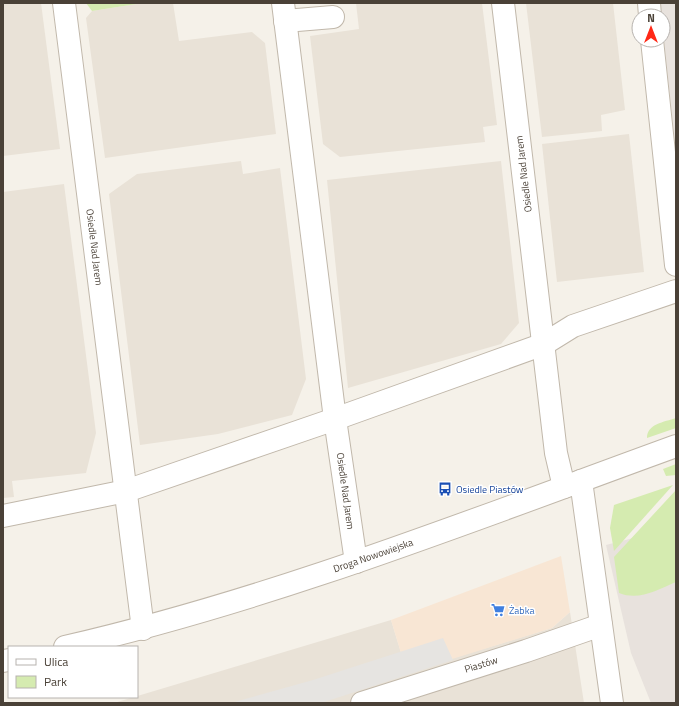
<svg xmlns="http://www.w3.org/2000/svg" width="679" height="706" font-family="'Titillium Web',sans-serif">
  <rect width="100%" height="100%" fill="#f5f1e9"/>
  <g fill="#e9e2d7">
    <path d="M3,3H41L60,149L3,156Z"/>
    <path d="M143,3H173L179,41L252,32L265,43L276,134L105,158L86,18L92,11Z"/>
    <path d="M356,3H482L497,125L483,127L485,142L340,157L323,144L310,36L359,29Z"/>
    <path d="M526,3H613L625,110L601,115L602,131L542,137Z"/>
    <path d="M629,134L644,272L557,282L542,144Z"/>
    <path d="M241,161L243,174L280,168L306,379L292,415L218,434L140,445L109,194L137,174Z"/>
    <path d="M501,161L519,323L501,344L348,388L327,180Z"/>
    <path d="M64,184L96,433L86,473L12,481L14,497L3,498V192Z"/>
    <path d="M570,612L584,703H114L391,620L407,672L552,628Z"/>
  </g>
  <path fill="#f8e6d4" d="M561,556L570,612L552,628L407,673L391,620Z"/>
  <g fill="#e8e2dd">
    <path d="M660,3H676V153L663,31V16H661Z"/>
    <path d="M676,527V703H651L631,653L606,545Z"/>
  </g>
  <g fill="#d5ebb0">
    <path d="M86,3H143L92,11Z"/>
    <path d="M676,418V428L647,438C647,424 664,422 676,418Z"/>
    <path d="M676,464V475L666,476L663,469Z"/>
    <path d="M673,485L614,551L610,528L614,505Z"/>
    <path d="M676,490V582C657,590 639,601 619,593L614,557Z"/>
  </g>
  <path fill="#e6e4e1" d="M443,638L453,660L321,703H231L313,680Z"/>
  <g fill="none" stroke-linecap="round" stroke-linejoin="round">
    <g stroke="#c1b8ab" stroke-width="24">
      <g id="minor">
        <path d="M64,3L143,629"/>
        <path d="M283,3L335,419L356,562"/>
        <path d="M503,3L556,453L564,487"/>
        <path d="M649,3L650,16"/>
        <path d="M285,21L333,17"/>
        <path d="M652,40L676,265"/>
        <path d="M581,481L612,703"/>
        <path d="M3,516L126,491L335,419L544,344L573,326L676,291"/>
        <path d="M65,647C274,599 475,519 676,446"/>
        <path d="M3,661L9,660"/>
        <path d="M362,703L526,651L601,625"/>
      </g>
    </g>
    <use href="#minor" stroke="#fff" stroke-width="22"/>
  </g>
  <defs>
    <g id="bus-bare" transform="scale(1.08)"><path d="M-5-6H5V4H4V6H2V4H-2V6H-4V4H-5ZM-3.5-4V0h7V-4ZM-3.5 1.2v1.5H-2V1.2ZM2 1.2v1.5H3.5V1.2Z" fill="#1a4fb4" stroke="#fff" stroke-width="2.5" paint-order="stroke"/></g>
    <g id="supermarket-bare" transform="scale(1.08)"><path d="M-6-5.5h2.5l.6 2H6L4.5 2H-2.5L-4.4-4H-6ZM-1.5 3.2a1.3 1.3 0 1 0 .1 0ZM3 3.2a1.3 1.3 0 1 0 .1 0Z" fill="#3f7fe0" stroke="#fff" stroke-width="2.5" paint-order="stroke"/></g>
  </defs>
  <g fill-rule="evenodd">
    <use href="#bus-bare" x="445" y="489"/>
    <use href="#supermarket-bare" x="498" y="610"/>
  </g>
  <g text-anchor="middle" stroke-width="3" stroke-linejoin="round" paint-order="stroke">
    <g font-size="10" fill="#4a4137" stroke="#fff">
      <text transform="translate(523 174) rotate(-97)" y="4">Osiedle Nad Jarem</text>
      <text transform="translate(95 247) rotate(83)" y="4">Osiedle Nad Jarem</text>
      <text transform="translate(346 491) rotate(82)" y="4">Osiedle Nad Jarem</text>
      <text transform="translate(373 555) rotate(-19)" y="4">Droga Nowowiejska</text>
      <text transform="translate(481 664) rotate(-17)" y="4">Piastów</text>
    </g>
    <g font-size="10" fill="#164399" stroke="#fff" text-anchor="start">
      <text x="456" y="493">Osiedle Piastów</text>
    </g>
    <g font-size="10" fill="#366cbe" stroke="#fff" text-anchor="start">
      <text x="509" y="614">Żabka</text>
    </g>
  </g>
  <rect width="679" height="706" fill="none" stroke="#4a4137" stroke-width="8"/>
  <rect x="8" y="646" width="130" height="52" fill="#ffffff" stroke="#b7b3af"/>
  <rect x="16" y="659" width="20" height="6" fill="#ffffff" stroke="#b7b3af"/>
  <text x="44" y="666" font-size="12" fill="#4a4137">Ulica</text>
  <rect x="16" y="676" width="20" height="12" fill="#d5ebb0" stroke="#b7b3af"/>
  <text x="44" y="686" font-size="12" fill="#4a4137">Park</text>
  <g transform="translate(651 28)"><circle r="19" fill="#ffffff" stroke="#b7b3af"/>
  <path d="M0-3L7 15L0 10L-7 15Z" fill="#ff2816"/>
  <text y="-6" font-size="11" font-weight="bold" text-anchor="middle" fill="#4a4137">N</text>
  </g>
</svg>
